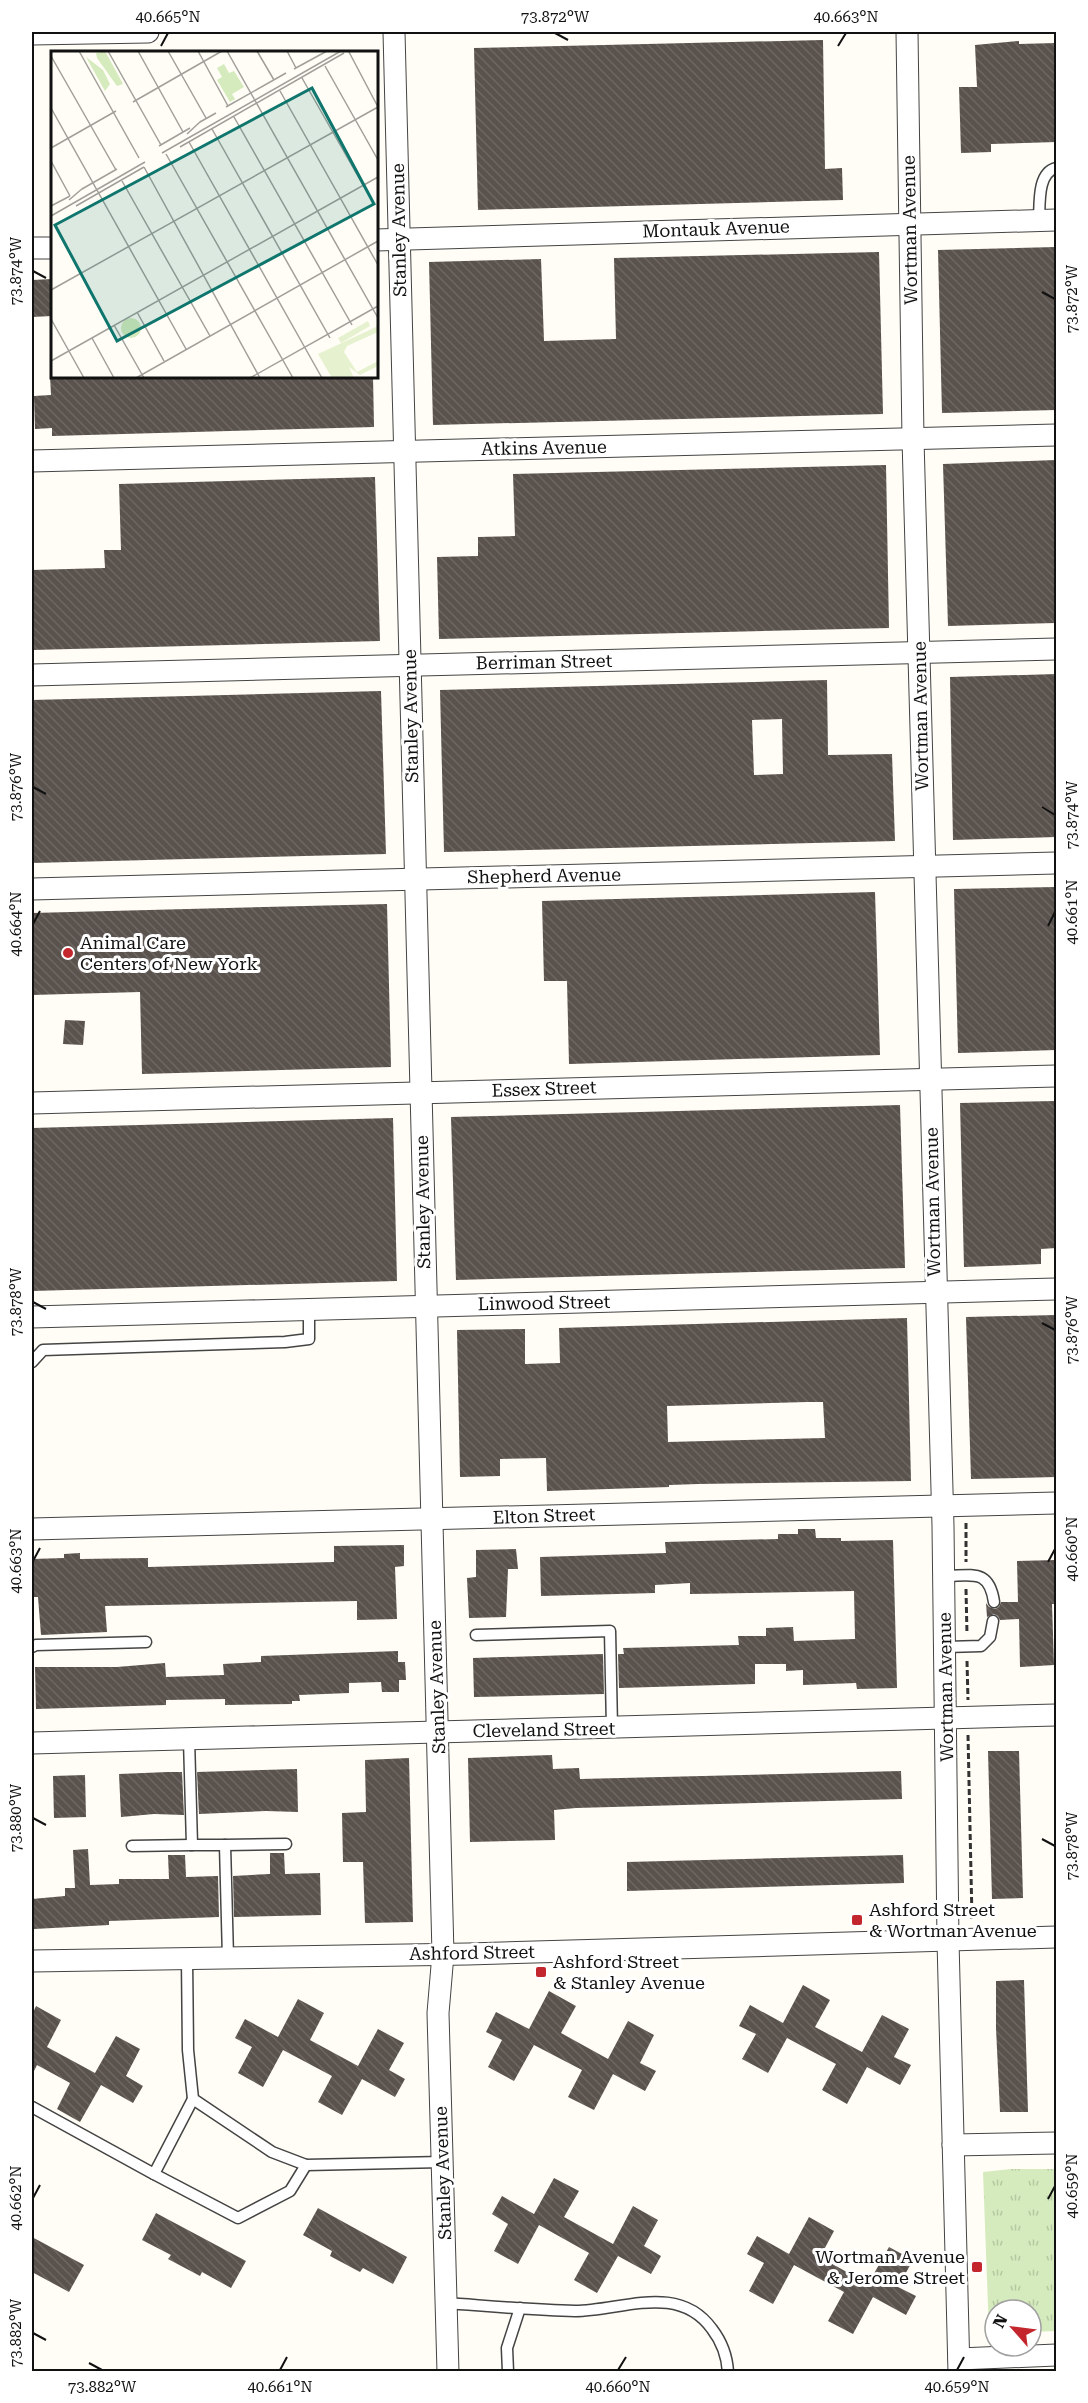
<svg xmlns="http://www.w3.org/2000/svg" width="1088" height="2403" font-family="'Roboto Serif',serif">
  <defs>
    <pattern id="grass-tufts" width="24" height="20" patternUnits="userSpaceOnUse" patternTransform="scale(1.5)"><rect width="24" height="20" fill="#d5ebbd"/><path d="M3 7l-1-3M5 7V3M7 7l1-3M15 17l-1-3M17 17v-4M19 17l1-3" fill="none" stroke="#b6c8a1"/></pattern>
    <pattern id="building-back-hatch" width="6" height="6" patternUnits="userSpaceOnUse" patternTransform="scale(1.5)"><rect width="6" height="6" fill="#5a524d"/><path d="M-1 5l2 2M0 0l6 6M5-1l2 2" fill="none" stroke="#6d6662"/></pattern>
  </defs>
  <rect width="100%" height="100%" fill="#fffdf5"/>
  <path fill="url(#grass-tufts)" d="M1011,2169H1056V2331L1031,2332V2310H995V2333H989L983,2172Z"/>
  <g fill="url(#building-back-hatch)" fill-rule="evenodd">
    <path d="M823,40L825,169L842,168L843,200L478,210L474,48Z"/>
    <path d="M1019,41V44L1056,43V142L991,144V152L961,153L959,87H977L975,45Z"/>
    <path d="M1056,247V410L942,413L938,250Z"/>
    <path d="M879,252L883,414L433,425L429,262L541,259L544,341L616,339L614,258Z"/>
    <path d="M52,279V316L32,317V280Z"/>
    <path d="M50,376H373L374,427L52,436V428L35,429L34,396L51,395Z"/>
    <path d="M1056,460V623L948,626L943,464Z"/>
    <path d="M886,465L889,628L439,639L437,557L478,556V537L515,536L513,474Z"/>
    <path d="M375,477L380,641L32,650V570L105,568L104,550H121L119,484Z"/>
    <path d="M1056,674V837L953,840L950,677Z"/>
    <path d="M827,680L828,755L892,754L895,841L444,852L440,690ZM782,719L783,774L754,775L752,720Z"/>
    <path d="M381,691L386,854L32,863V700Z"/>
    <path d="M1056,887V1050L958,1053L954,889Z"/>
    <path d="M875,892L880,1055L569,1064L567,981H544L542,901Z"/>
    <path d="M387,904L391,1067L142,1074L140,992L32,995V913Z"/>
    <path d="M65,1020L85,1021L83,1045L63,1044Z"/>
    <path d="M1056,1101V1248L1041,1249V1264L964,1267L960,1103Z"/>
    <path d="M900,1105L905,1268L456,1280L451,1117Z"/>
    <path d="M393,1118L397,1281L32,1291V1128Z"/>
    <path d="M1056,1315V1477L971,1479L966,1317Z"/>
    <path d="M907,1318L911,1481L698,1484L669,1485V1487L547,1491L546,1458L500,1459V1476L460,1477L457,1330L525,1329V1364L560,1363L559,1328ZM807,1402H823L825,1438L668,1442L667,1406Z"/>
    <path d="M798,1529H815L816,1538H841V1541L893,1540L897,1688L857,1689L856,1683L803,1685V1670L786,1671V1664H755V1684L619,1688L618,1654H624L623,1648L739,1645L738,1636H766V1628L793,1627L794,1641L855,1639L854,1591L690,1594V1583L655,1585V1593L541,1596L540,1557L666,1553L665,1542L778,1539V1534H798Z"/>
    <path d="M404,1545V1566L395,1567L397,1619L357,1620V1601L105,1606L107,1632L41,1635L38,1597H32V1559L64,1558V1554L80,1553V1559L148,1558V1567L256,1564L334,1562V1546Z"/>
    <path d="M516,1549L518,1569H508L506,1617L469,1618L467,1578L476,1577V1550Z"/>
    <path d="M1056,1560V1604H1052L1054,1665L1020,1667L1019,1619L1000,1620L998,1616L994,1614L987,1617L986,1603L989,1607L995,1609L999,1607L1001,1602H1018L1017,1561Z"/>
    <path d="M398,1651V1662H405L406,1680H399V1692H382L381,1682L349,1683V1693L299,1695L300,1701H292V1704L225,1705V1699L166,1700V1705L36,1709L35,1667H117L165,1663L166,1677L224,1675L223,1664L261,1662V1656Z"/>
    <path d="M603,1654L604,1694L474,1697L473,1658Z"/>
    <path d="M988,1751H1019L1023,1898L992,1899Z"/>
    <path d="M552,1755L553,1769L579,1768L580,1779L901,1771L902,1799L576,1808L554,1810L555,1840L470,1842L468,1758Z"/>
    <path d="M409,1758L413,1922L365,1923L363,1862H343L342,1813L366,1812L365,1760Z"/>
    <path d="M297,1769L298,1812L266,1811L199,1814L197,1772Z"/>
    <path d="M168,1772H182L184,1815L154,1814L121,1817L119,1774Z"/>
    <path d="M85,1775L86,1817L54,1818L53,1776Z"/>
    <path d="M88,1849L90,1885L119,1884V1879H169L168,1855H185L186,1877L218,1876L219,1917L109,1921V1925L34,1929L32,1899L65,1896V1888H75L73,1850Z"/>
    <path d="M270,1853H284L285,1874L320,1873L321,1915L234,1917L233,1876L270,1874Z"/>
    <path d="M903,1855L904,1883L627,1891V1862Z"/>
    <path d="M1024,1980L1028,2112H1000L996,2028V1981Z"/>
    <path d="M803,1985L830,2000L815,2027L862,2052L882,2015L909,2029L894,2057L911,2065L900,2085L867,2067L847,2104L822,2090L836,2064L787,2038L768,2073L742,2059L756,2034L739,2026L750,2005L783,2023Z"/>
    <path d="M549,1991L576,2006L561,2033L608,2059L628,2021L654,2035L640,2063L656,2071L645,2091L613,2074L594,2110L568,2097L582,2070L534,2045L514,2081L488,2067L502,2040L486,2032L496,2012L529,2029Z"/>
    <path d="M298,1999L324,2013L310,2040L358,2066L378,2029L404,2043L389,2070L405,2079L395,2097L362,2079L342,2115L318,2102L332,2076L283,2050L263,2087L238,2073L252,2047L235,2038L245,2019L278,2037Z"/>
    <path d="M36,2006L61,2020L47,2047L95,2073L116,2036L140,2049L126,2076L143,2086L133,2103L101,2085L80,2122L57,2109L70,2083L37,2065L32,2075V2015Z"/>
    <path d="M554,2178L579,2191L564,2217L613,2244L633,2206L658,2220L644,2246L661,2256L651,2274L618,2256L597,2293L574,2280L589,2253L539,2225L518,2264L494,2251L508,2224L492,2214L502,2196L534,2214Z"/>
    <path d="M318,2208L407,2257L393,2284L363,2268L360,2272L330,2256L332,2251L303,2235Z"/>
    <path d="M156,2213L246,2261L231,2288L202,2272L200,2276L168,2259L171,2255L142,2240Z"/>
    <path d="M809,2217L834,2231L820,2257L868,2284L889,2247L913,2260L898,2287L916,2296L906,2315L873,2297L853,2334L828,2321L844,2292L794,2265L773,2304L749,2291L764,2263L747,2254L757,2236L789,2254Z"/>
    <path d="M32,2237L84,2265L69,2292L32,2272Z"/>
  </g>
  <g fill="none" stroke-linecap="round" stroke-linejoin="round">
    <g stroke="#444" stroke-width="13">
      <g id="lane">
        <path d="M1039,220C1040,204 1037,173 1056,168"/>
        <path d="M32,1362L43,1350L285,1342L309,1339V1309"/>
        <path d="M944,1576C972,1576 989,1568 994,1602"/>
        <path d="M476,1635L610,1631L612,1728"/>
        <path d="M32,1647L36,1645L146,1642"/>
        <path d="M946,1647L981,1646L990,1637L993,1621"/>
        <path d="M189,1739L192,1845H225L228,1958"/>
        <path d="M225,1845L286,1844"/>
        <path d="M132,1846L192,1845"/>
        <path d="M187,1959L188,2050L193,2099L272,2152L306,2165L442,2162"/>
        <path d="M32,2107L154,2174L193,2099"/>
        <path d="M154,2174L238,2218L290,2191L306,2165"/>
        <path d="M446,2303C489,2306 532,2310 575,2311C621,2311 678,2282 712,2329C722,2342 727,2355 728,2372"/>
        <path d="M508,2372L507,2348L520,2308"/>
      </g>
    </g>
    <g stroke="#444" stroke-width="23">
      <g id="street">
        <path d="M394,32L443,1954L438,2013L448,2372"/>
        <path d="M907,32L913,439L943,1526L948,1941L959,2372"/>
        <path d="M32,34L148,32"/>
        <path d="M376,240L1056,220"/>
        <path d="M32,248H52"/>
        <path d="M32,461L1056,435"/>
        <path d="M32,675L1056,649"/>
        <path d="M32,889L1056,863"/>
        <path d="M32,1103L1056,1076"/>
        <path d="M32,1317L1056,1289"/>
        <path d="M32,1529L1056,1503"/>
        <path d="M32,1743L1056,1715"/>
        <path d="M32,1961L468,1954L1056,1937"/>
        <path d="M953,2145L1056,2143"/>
        <path d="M959,2359L1056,2355"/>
      </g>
    </g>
    <g stroke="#333" stroke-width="3" stroke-dasharray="6 3" stroke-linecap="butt">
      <path d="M966,1523V1562"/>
      <path d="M966,1589L967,1634"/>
      <path d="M967,1661L968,1700"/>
      <path d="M968,1735L972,1919"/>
    </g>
    <use href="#lane" stroke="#fff" stroke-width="10"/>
    <use href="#street" stroke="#fff" stroke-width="21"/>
  </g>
  <path fill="none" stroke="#111" stroke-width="2" d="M555,33L568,40M161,46L168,33M838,46L846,33M33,271L46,278M1042,292L1055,299M33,787L46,794M1042,807L1055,815M33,924L40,911M1048,926L1055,912M33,1302L46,1309M1042,1323L1055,1330M33,1561L40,1548M1048,1562L1055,1549M33,1818L46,1825M1042,1839L1055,1846M33,2198L40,2185M1048,2199L1055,2186M33,2333L46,2340M89,2363L102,2370M280,2370L287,2357M618,2370L626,2357M957,2370L964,2357"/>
  <g fill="#c4262e" stroke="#fff" stroke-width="2">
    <circle cx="68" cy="953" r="6"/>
    <rect x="851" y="1914" width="12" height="12" rx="3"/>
    <rect x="535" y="1966" width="12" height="12" rx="3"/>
    <rect x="971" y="2261" width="12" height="12" rx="3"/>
  </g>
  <g text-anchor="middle" stroke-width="6" stroke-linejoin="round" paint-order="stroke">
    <g font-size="18" fill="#111" stroke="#fff">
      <text transform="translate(716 229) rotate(-2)" y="6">Montauk Avenue</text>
      <text transform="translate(399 230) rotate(-91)" y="6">Stanley Avenue</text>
      <text transform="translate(910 230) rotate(-91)" y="6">Wortman Avenue</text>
      <text transform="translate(544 448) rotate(-1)" y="6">Atkins Avenue</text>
      <text transform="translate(544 662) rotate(-1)" y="6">Berriman Street</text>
      <text transform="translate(411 716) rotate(-91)" y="6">Stanley Avenue</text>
      <text transform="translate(921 716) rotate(-91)" y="6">Wortman Avenue</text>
      <text transform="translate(544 876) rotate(-1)" y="6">Shepherd Avenue</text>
      <text transform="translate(544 1089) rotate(-2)" y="6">Essex Street</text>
      <text transform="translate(423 1202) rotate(-91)" y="6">Stanley Avenue</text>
      <text transform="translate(933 1202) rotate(-91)" y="6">Wortman Avenue</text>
      <text transform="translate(544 1303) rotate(-1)" y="6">Linwood Street</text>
      <text transform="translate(544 1516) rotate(-2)" y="6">Elton Street</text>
      <text transform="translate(437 1687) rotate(-92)" y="6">Stanley Avenue</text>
      <text transform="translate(946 1687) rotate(-91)" y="6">Wortman Avenue</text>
      <text transform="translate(544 1730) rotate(-1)" y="6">Cleveland Street</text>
      <text transform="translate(472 1953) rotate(-1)" y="6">Ashford Street</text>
      <text transform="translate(443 2173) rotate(-92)" y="6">Stanley Avenue</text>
    </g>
    <g font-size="18" fill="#111" stroke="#fff" text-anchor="start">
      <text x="80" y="949">Animal Care<tspan x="80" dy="21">Centers of New York</tspan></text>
      <text x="869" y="1916">Ashford Street<tspan x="869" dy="21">&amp; Wortman Avenue</tspan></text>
      <text x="553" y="1968">Ashford Street<tspan x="553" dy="21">&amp; Stanley Avenue</tspan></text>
      <text x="965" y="2263" text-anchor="end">Wortman Avenue<tspan x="965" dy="21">&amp; Jerome Street</tspan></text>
    </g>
  </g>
  <g transform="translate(51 51)">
    <rect width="327" height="327" fill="#fffdf5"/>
    <path d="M54,0L72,33L66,35L46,7L45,2ZM35,6L52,19L59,33L54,40ZM173,13L178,22L183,20L193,36L181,43L184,48L179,51L166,29L171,26L166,17ZM70 277a10 10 0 1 1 20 0a10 10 0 1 1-20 0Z" fill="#d5ebbd"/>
    <path d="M317,270L319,275L290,292L287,287ZM327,275V281L296,295L293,301L306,321L327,310V315L309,324L298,316L303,327H281L267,303Z" fill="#e6f2cf"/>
    <path fill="none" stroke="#a09f9a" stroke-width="1.5" d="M28,0L88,107M57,0L110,94M87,0L132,81M117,0L155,67M147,0L177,55M176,0L327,267M206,0L223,29M236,0L245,17M298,1L327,56M0,5L65,119M274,15L327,109M243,18L276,0M251,27L312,134M229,40L327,214M82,51L171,0M175,56L235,22M0,57L135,298M183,66L301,274M149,71L165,62M161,78L279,287M136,83L150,70M138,91L271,327M108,95L139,77M129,96L293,2M0,97L65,60M111,102L290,0M115,103L242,327M0,110L19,145M93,116L209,327M71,130L159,285M31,138L66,118M18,149L32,137M0,155L19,145M25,155L93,116M0,165L94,111M0,239L327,56M86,261L113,310M0,268L33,327M63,274L93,327M41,287L63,327M0,310L327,126M85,327L327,190M199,327L327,255"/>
    <path fill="#0f766e" fill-opacity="0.15" stroke="#0f766e" stroke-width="3" d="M261,37L323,153L66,290L4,174Z"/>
    <rect width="327" height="327" fill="none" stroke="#111" stroke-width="3"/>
  </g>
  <rect width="1088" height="2403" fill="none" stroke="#ffffff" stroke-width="66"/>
  <g transform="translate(1013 2328) rotate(298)"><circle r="28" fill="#ffffff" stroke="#a0a0a0" stroke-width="1.5"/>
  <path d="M0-4.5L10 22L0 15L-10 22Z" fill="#c4262e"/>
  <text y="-9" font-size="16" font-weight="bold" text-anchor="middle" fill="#111111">N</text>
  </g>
  <rect x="33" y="33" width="1022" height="2337" fill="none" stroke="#111" stroke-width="2"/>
  <g font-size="15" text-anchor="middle" fill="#111">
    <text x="168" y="22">40.665°N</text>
    <text x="555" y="22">73.872°W</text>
    <text x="846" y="22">40.663°N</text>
    <text transform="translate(16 271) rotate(-90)" y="5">73.874°W</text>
    <text transform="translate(1072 299) rotate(-90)" y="5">73.872°W</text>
    <text transform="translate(16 787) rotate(-90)" y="5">73.876°W</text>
    <text transform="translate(1072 815) rotate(-90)" y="5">73.874°W</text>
    <text transform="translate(1072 912) rotate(-90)" y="5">40.661°N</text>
    <text transform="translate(16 924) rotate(-90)" y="5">40.664°N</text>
    <text transform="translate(16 1302) rotate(-90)" y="5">73.878°W</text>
    <text transform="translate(1072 1330) rotate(-90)" y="5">73.876°W</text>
    <text transform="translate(1072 1549) rotate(-90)" y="5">40.660°N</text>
    <text transform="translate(16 1561) rotate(-90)" y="5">40.663°N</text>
    <text transform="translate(16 1818) rotate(-90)" y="5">73.880°W</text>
    <text transform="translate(1072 1846) rotate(-90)" y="5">73.878°W</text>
    <text transform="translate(1072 2186) rotate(-90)" y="5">40.659°N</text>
    <text transform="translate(16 2198) rotate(-90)" y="5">40.662°N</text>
    <text transform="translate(16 2333) rotate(-90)" y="5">73.882°W</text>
    <text x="102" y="2392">73.882°W</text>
    <text x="280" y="2392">40.661°N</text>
    <text x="618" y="2392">40.660°N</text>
    <text x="957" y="2392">40.659°N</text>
  </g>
</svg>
